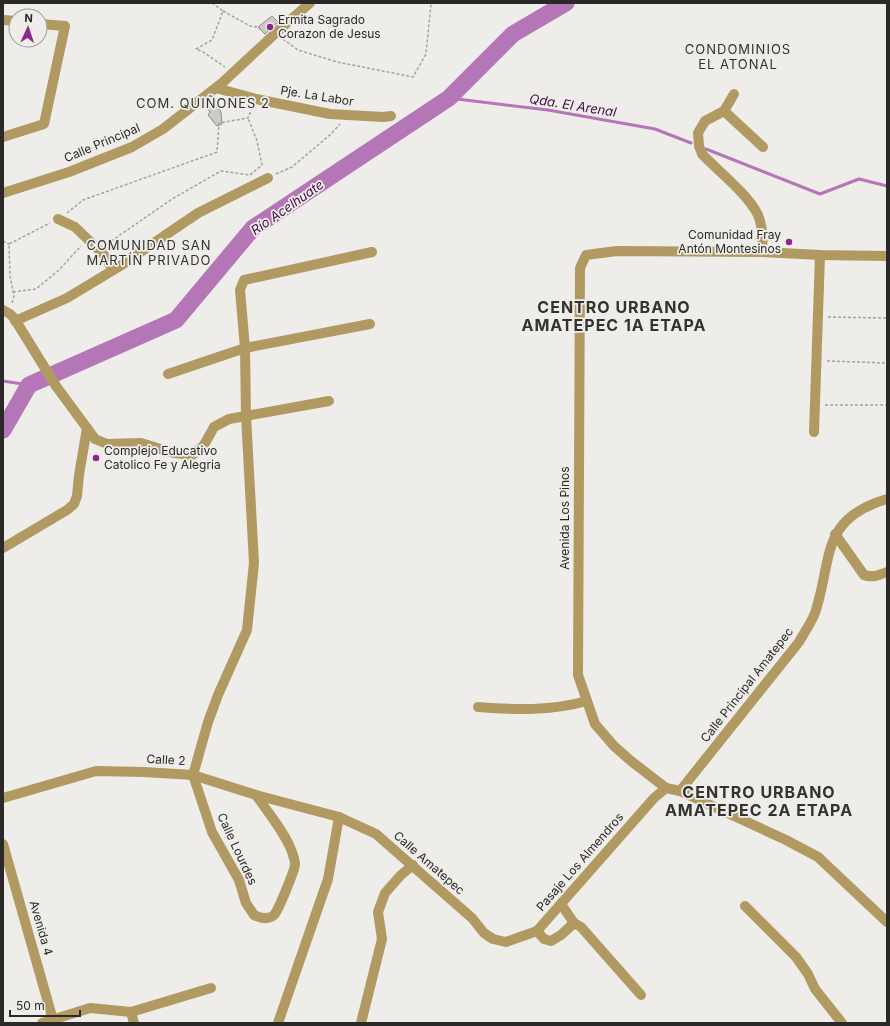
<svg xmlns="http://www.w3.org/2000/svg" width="890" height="1026" font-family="Inter,sans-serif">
  <rect width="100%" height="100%" fill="#eeede9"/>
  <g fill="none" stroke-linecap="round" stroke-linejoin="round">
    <g stroke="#b476b6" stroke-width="3">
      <path d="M449,98L548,110L655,129L691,143"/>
      <path d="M706,149L820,194L859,179L887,186"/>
      <path d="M3,381L29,385"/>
    </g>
    <path stroke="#b476b6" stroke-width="17" d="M3,430L29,385L176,320L253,228L449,98L513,34L566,3"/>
  </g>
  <g fill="#cbcac7" stroke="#8d8c89">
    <path d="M272,16L278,22L265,34L258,27Z"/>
    <path d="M212,99L221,112L222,124L217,126L208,115L210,112L204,105Z"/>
  </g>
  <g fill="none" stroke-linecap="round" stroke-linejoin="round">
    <g stroke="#a4a3a0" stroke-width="1.5" stroke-dasharray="3 2" stroke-linecap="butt">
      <path d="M212,3L223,11L212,40L196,49L203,52L225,67"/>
      <path d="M223,11L250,26L258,27L263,32"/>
      <path d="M283,39L298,50L337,62L413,77L426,54L431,4L429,3"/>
      <path d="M276,174L292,167L331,134L340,124"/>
      <path d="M67,213L83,200L217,152L219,123L248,118L252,108"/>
      <path d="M3,241L9,244"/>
      <path d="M107,244L172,199L221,171L250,175L262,165L257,141L248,118"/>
      <path d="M13,292L36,289L59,270L81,246"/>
      <path d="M12,303L14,296L10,276L9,244L50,223"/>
      <path d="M828,317L887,318"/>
      <path d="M827,361L887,363"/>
      <path d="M825,405H887"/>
    </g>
    <g stroke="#b19a62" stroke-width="10">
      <path d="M3,20L16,21"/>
      <path d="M216,88L256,99L330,114L383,117L391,116"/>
      <path d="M734,94L724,111L705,121L698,133L699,146L702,154C718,171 748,194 758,215C763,227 763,240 762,252"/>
      <path d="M724,111L763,147"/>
      <path d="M3,137L44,124L65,26L40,24"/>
      <path d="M3,193L69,172L132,147L163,129L222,83L280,29L310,3"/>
      <path d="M58,219L75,227L104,255L113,270"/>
      <path d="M887,256L820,255L762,252L617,251L586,255L580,268L578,675L595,724L614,746L631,761L666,788L680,791L786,840L818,857L887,922"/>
      <path d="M3,310L10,314L14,318L56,386L95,439L107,444L141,443L174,453L192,455L204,445L214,427L229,419L329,401"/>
      <path d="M15,321L67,298L120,266L198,213L268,178"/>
      <path d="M168,374L245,348L370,324"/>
      <path d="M814,432L820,255"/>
      <path d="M835,534L864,575C872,578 880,575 887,572"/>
      <path d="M3,548L67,510L74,504L77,496L79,475L87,428"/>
      <path d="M478,707C515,710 551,711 587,701"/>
      <path d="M193,775L208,722L218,695L247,630L254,563L246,416L245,348L240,290L244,280L372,252"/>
      <path d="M193,775L212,832L239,880L246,903L254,915C260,918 268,920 274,915C278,911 295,870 295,864C295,861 293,855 292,852C286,834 267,811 256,795"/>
      <path d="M680,791L799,642C804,633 811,623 815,613C833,559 819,519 887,499"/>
      <path d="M3,798L96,771L144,772L193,775L256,795L339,817L376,834L472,918L484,933L493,939L506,942L537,931L654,798L666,788"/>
      <path d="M3,844L53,1020"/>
      <path d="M561,904L574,923L581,927L641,995"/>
      <path d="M745,906L796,957L808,974L815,989L842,1023"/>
      <path d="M537,931L544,939L551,941L561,935L574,923"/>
      <path d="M131,1012L134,1023"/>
      <path d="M42,1023L90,1008L131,1012L211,988"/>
      <path d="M278,1023L328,879L339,817"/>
      <path d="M361,1023L382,939L378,912L385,893L401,875L413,865"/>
    </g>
  </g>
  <g fill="#8a2890" stroke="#eeede9" stroke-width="1.5">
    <circle cx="270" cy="27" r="4"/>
    <circle cx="789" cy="242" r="4"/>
    <circle cx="96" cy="458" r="4"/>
  </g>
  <g text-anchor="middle" stroke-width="3.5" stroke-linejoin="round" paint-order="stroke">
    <g font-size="12" fill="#2a2928" stroke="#eeede9" text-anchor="start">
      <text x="278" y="24">Ermita Sagrado<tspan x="278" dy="14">Corazon de Jesus</tspan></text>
      <text x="781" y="239" text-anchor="end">Comunidad Fray<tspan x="781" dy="14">Antón Montesinos</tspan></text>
      <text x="104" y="455">Complejo Educativo<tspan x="104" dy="14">Catolico Fe y Alegria</tspan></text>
    </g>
    <g font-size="12" fill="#2a2928" stroke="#eeede9">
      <text transform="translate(317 96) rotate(9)" y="4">Pje. La Labor</text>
      <text transform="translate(102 143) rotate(-23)" y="4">Calle Principal</text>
      <text transform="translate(565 518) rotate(-90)" y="4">Avenida Los Pinos</text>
      <text transform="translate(747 685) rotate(-52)" y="4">Calle Principal Amatepec</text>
      <text transform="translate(166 760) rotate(3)" y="4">Calle 2</text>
      <text transform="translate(237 849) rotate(65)" y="4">Calle Lourdes</text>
      <text transform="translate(580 862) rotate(-49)" y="4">Pasaje Los Almendros</text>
      <text transform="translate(429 863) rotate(41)" y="4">Calle Amatepec</text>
      <text transform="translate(41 928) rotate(74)" y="4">Avenida 4</text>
    </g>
    <g font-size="13" letter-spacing="1" fill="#333230" stroke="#eeede9">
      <text x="738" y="54">CONDOMINIOS<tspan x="738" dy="15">EL ATONAL</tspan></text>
      <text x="203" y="108">COM. QUIÑONES 2</text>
      <text x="149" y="250">COMUNIDAD SAN<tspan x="149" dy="15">MARTÍN PRIVADO</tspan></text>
    </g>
    <g font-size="13" font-style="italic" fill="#450a48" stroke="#eeede9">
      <text transform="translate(573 105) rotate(9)" y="5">Qda. El Arenal</text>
      <text transform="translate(287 207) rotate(-35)" y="5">Río Acelhuate</text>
    </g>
    <g font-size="16" font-weight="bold" letter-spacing="1" fill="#333230" stroke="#eeede9">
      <text x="614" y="313">CENTRO URBANO<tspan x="614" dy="18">AMATEPEC 1A ETAPA</tspan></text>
      <text x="759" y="798">CENTRO URBANO<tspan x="759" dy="18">AMATEPEC 2A ETAPA</tspan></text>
    </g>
  </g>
  <rect width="890" height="1026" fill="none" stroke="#2a2928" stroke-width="8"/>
  <g transform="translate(28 28) rotate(3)"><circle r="19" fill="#eeede9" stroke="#a09f9c"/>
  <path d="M0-3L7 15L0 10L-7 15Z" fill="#8a2890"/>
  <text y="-6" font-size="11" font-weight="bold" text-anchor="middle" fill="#2a2928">N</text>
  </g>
  <path d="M10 1010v6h70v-6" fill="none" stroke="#2a2928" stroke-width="2"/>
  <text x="16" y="1010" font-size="12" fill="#2a2928" stroke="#eeede9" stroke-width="3" paint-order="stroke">50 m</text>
</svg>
